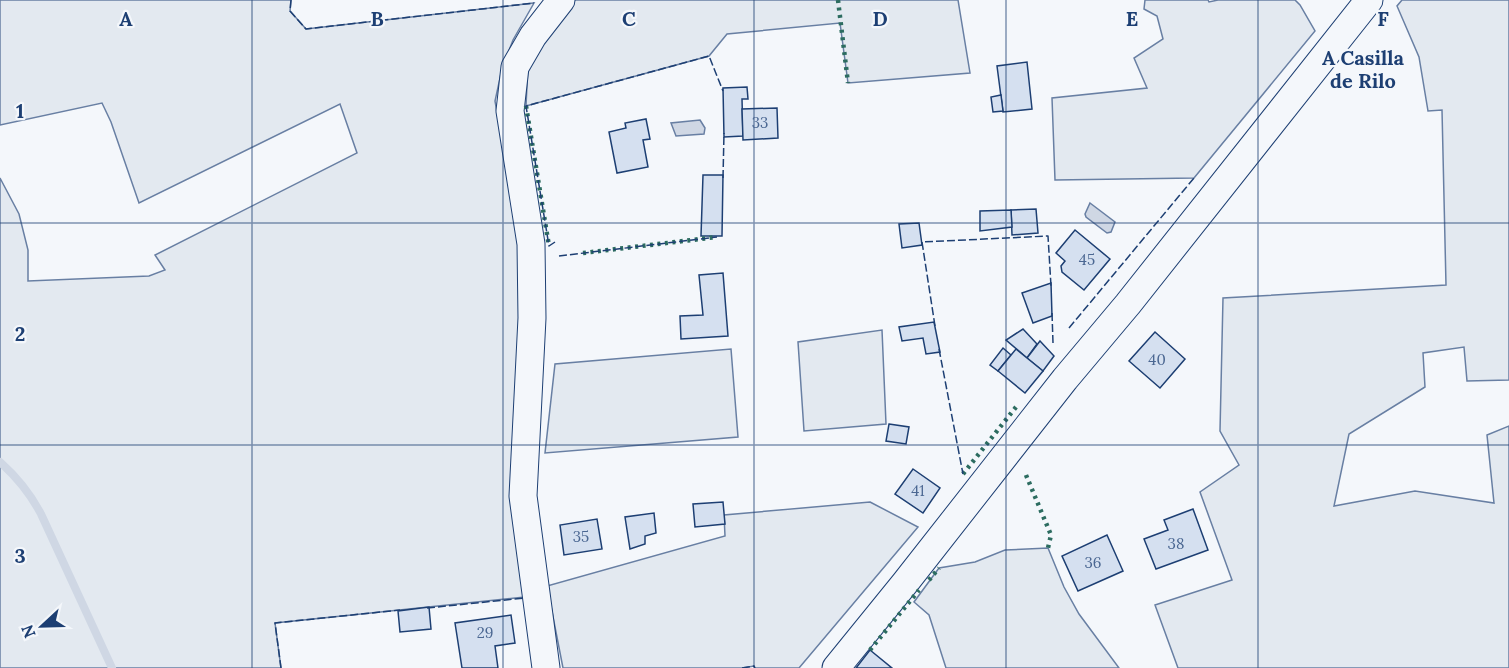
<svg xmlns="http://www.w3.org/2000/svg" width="1509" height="668" font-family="Lora,serif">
  <rect width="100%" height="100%" fill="#f4f7fb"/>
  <g fill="#e3e9f0" stroke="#687fa3" stroke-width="1.5">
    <path d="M0,0H291L290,11L306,29L534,3L513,40L502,69L495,101L521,252L525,597L275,623L281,668H0V178L19,214L28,250V281L149,276L165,270L155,255L357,153L340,104L139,203L111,122L102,103L0,125Z"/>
    <path d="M575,0H958L970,73L848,83L840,23L727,34L709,56L526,106L528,64Z"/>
    <path d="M1145,0H1208L1209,2L1218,0H1295L1300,5L1315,31L1194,178L1055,180L1052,98L1147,88L1134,58L1163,39L1157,16L1144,9Z"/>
    <path d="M1402,0H1509V380L1467,381L1464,347L1423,353L1425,387L1349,434L1334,506L1415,491L1494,503L1487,435L1509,426V668H1178L1155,605L1232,580L1200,492L1239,465L1220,431L1223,298L1446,285L1442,110L1428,111L1419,57L1397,6Z"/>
    <path d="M882,330L886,424L804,431L798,342Z"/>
    <path d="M731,349L738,437L545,453L555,364Z"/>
    <path d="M870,502L918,527L799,668H755L754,666L742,668H563L547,586L725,536L724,515Z"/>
    <path d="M1048,548L1064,587L1079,614L1119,668H946L929,615L914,602L939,568L975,562L1005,550Z"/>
  </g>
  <g fill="#cfd7e4" stroke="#687fa3" stroke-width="1.5">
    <path d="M700,120L705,128L704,134L676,136L671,123Z"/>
    <path d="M1090,203L1115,222L1111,232L1107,233L1086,217L1085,214Z"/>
  </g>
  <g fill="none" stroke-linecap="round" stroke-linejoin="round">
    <path stroke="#cfd7e4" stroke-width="8" d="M0,462C18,478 30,493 41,514L112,668"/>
  </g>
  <g fill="#d5e0f0" stroke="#1d3f73" stroke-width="1.5">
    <path d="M1027,62L1032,109L1003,112L997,66Z"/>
    <path d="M747,87L748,99H742L743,136L724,137L723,88Z"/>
    <path d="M1001,95L1003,111L993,112L991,97Z"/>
    <path d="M777,108L778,138L743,140L742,109Z"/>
    <path d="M646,119L650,139L643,140L648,167L617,173L609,132L626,128L625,123Z"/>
    <path d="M703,175H723L722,236H701Z"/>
    <path d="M1036,209L1038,233L1012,235L1011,210Z"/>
    <path d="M1011,210L1012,227L980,231V211Z"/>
    <path d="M919,223L922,245L902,248L899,224Z"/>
    <path d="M1075,230L1110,259L1084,290L1062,272L1061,266L1065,261L1056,253Z"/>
    <path d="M723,273L728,336L681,339L680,316L703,315L699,275Z"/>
    <path d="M1051,283L1052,316L1033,323L1022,293Z"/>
    <path d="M934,322L940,352L926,354L923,338L902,341L899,327Z"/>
    <path d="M1023,329L1037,344L1027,358L1006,340Z"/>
    <path d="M1155,332L1185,359L1160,388L1129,361Z"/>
    <path d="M1040,341L1054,356L1043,371L1027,358Z"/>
    <path d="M1003,348L1011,355L998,371L990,365Z"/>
    <path d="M1016,349L1043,371L1025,393L998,371Z"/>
    <path d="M889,424L909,427L906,444L886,441Z"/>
    <path d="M913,469L940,488L923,513L895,494Z"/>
    <path d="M723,502L725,524L695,527L693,504Z"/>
    <path d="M1193,509L1208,550L1156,569L1144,539L1168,530L1164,520Z"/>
    <path d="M654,513L656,533L645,536V544L630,549L625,517Z"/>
    <path d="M597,519L602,549L564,555L560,525Z"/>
    <path d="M1107,535L1123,571L1078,591L1062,556Z"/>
    <path d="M429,607L431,629L400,632L398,611Z"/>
    <path d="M511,615L515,643L495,646L498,668H462L455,623Z"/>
    <path d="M870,650L892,668H856Z"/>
  </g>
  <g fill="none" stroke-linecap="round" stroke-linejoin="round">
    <g stroke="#1d3f73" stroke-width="29">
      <g id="minor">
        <path d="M546,668L523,496L532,318L531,244L510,111L515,67L533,36L561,0"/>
        <path d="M836,668L905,583L1065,379L1128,304L1369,0"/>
      </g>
    </g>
    <use href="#minor" stroke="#f4f7fb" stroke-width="27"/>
    <g stroke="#2c6c60" stroke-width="4.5" stroke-dasharray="3 4.5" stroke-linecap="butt">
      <path d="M838,0L848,83"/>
      <path d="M526,106L549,246"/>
      <path d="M583,253L717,237"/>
      <path d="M963,474L1016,407"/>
      <path d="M1026,475L1051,535L1048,548"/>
      <path d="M929,580L939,568"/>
      <path d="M870,650L919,590"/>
    </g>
    <g stroke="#1d3f73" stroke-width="1.5" stroke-dasharray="8 3" stroke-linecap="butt">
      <path d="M291,0L290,11L306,29L534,3"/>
      <path d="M723,178L724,133"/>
      <path d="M555,242L549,246L526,106L709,56L723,91"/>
      <path d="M559,256L717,237"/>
      <path d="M1052,313L1053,343"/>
      <path d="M935,326L922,242L1048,236L1051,286"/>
      <path d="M1069,328L1194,178"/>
      <path d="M939,349L963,474"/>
      <path d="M427,608L525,598"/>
      <path d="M281,668L275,623L400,610"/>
      <path d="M742,668L754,666L755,668"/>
    </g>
  </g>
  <path fill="none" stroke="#1d3f73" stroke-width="1.5" stroke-opacity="0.55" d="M252,0V668M503,0V668M754,0V668M1006,0V668M1258,0V668M0,223H1509M0,445H1509"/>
  <g text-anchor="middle" stroke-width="4.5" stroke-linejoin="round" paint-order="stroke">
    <g font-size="15" fill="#4b6792">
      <text x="760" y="128">33</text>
      <text x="1087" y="265">45</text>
      <text x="1157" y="365">40</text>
      <text x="918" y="496">41</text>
      <text x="581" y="542">35</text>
      <text x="1176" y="549">38</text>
      <text x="1093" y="568">36</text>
      <text x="485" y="638">29</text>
    </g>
    <g font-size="20" font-weight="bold" fill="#1d3f73" stroke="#f4f7fb">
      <text x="1363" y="65">A Casilla<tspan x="1363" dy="23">de Rilo</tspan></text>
    </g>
  </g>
  <g font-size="20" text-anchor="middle" font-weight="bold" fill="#1d3f73" stroke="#f4f7fb" stroke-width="4.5" stroke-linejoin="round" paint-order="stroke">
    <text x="126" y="26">A</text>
    <text x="377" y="26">B</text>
    <text x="629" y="26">C</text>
    <text x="880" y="26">D</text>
    <text x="1132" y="26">E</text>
    <text x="1383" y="26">F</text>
    <text x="20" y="118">1</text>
    <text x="20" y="341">2</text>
    <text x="20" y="563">3</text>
  </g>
  <g transform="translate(42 626) rotate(248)" stroke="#f4f7fb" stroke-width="4.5" paint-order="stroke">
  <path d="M0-4.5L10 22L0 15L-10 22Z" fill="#1d3f73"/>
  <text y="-9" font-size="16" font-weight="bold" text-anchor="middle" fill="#1d3f73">N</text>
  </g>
</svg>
